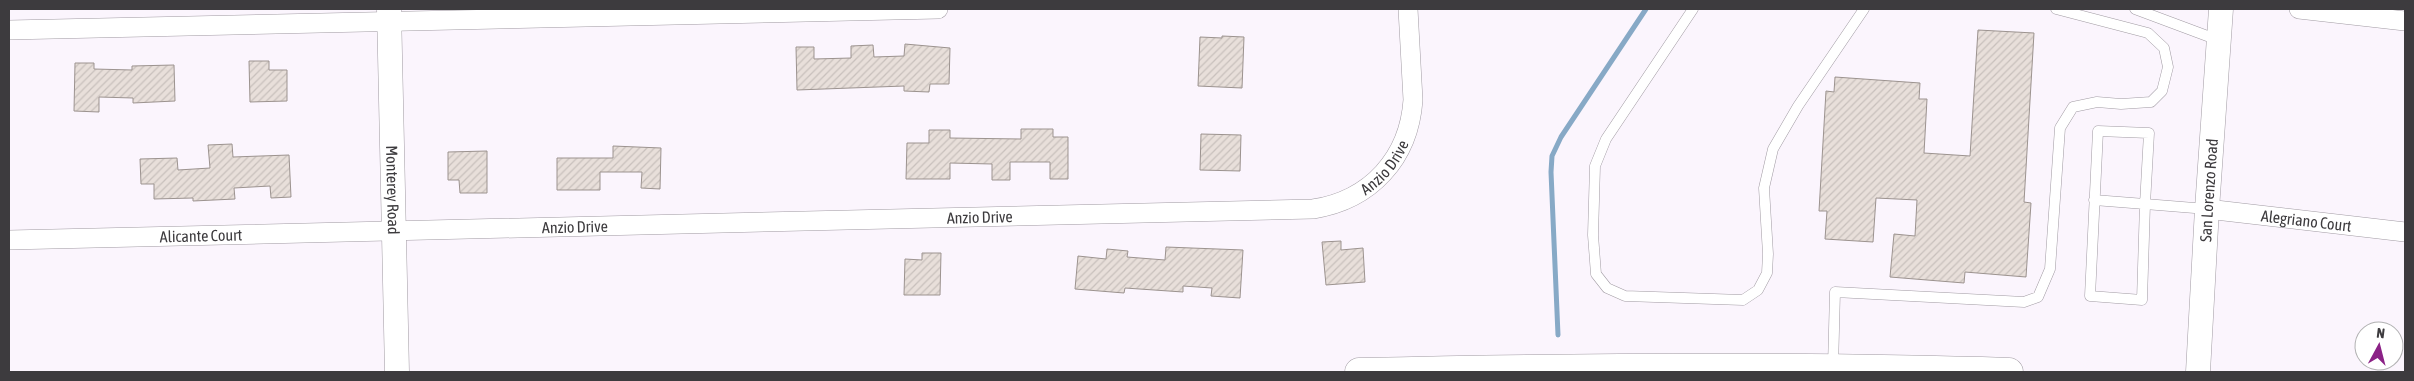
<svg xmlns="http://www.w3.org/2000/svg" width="2414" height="381" font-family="'Asap Condensed',sans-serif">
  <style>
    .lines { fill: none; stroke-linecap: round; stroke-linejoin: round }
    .stream { stroke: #87a9c6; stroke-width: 5 }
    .building { fill: url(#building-hatch); stroke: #9c938f }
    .service-casing { stroke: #a19ba3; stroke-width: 11 }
    .minor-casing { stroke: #a19ba3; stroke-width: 20 }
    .tertiary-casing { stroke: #a19ba3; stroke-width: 25 }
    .secondary-casing { stroke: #a19ba3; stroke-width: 29 }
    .service { stroke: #fff; stroke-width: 10 }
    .minor { stroke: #fff; stroke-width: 19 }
    .tertiary { stroke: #fff; stroke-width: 24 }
    .secondary { stroke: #fff; stroke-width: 28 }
    .labels { text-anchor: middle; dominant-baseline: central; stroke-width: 4; stroke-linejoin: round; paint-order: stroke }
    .street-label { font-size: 16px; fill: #3d3b3e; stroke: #fff }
  </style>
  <defs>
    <pattern id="building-hatch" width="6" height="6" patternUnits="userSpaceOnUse" patternTransform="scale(1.25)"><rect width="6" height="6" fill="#e8dfda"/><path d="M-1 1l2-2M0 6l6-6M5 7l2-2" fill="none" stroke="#c8c0bc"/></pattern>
  </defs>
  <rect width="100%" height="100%" fill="#fbf5fd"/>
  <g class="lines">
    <!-- stream -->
    <path class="stream" d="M1558,335l-7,-163 1,-16 9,-19 85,-128"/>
  </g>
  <!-- building -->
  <path class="building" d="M1978,30l56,3 -10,169 7,1 -5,74 -61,-5 -1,11 -74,-6 4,-43 21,2 2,-36 -41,-2 -3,44 -48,-3 2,-28h-8l7,-120 8,1 1,-15 85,6 -1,16h8l-3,54 46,3z
    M1222,36l22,1 -2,51 -44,-2 2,-49 22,1z
    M905,44l45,4 -1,36h-19l-1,8 -25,-1v-5l-107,4 -1,-43h18v12l37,-1v-12l22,-1 1,12 30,-1z
    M249,61h20v9h18v31l-37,1z
    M75,63h19v6l38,1v-4l42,-1 1,36 -42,2v-5l-34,-1v15l-25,-1z
    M1021,129h32v8h15v42h-18v-17h-40v18h-18v-16l-42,-1v16h-44l1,-36h22v-13h21v8l71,1z
    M1201,134l40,1 -1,36 -40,-1z
    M232,144l1,13 56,-2 2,42 -20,1 -1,-12 -36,2 1,11 -42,2v-3l-39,1v-15h-13l-1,-25 37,-1 1,12 32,-2 -2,-23z
    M613,146l48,2 -1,41 -19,-1 1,-16h-42v18h-43v-32h56z
    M487,151v42h-27l-1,-13h-11v-28z
    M1341,241v9l22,-2 2,34 -39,3 -4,-43z
    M1166,247l77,3 -3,48 -29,-2 1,-8 -29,-2v6l-58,-4 -1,5 -49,-4 3,-33 28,3 1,-10 21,2 -1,6 38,3z
    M922,253h19l-1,42h-36l1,-36 17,1z"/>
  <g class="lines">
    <defs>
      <path id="service" d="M1693,9l-87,130 -11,27 -2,69 3,39 11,14 18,8 118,4 15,-10 9,-17 1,-19 -4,-66 9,-39 25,-43 66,-97
        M2135,9l83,31
        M2094,200l51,4 -3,96 -52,-4 8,-165 51,2 -4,71 62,5
        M1833,367l2,-75 189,10 14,-5 12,-28 10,-141 13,-21 24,-5 24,2 30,-2 11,-11 6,-24 -4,-19 -16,-15 -92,-24"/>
      <g id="minor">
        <path d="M2299,9l106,12"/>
        <path d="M9,30l929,-21"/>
        <path id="s1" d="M2207,209l198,23"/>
        <path id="s2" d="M9,240l1304,-31c58,-9 96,-51 100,-109l-5,-91"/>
      </g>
      <g id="tertiary">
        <path id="s3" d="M389,9l8,363"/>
        <path id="s4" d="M2198,372l9,-163 14,-200"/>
      </g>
      <path id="secondary" d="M1359,372c217,-5 433,-7 650,0"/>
    </defs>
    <!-- service casing -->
    <use href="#service" class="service-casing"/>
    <!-- minor casing -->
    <use href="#minor" class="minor-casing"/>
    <!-- tertiary casing -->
    <use href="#tertiary" class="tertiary-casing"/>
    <!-- secondary casing -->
    <use href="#secondary" class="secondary-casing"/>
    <!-- service -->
    <use href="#service" class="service"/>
    <!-- minor -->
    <use href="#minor" class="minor"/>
    <!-- tertiary -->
    <use href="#tertiary" class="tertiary"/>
    <!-- secondary -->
    <use href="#secondary" class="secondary"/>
  </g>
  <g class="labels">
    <!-- street labels -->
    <g class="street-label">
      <text stroke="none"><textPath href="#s2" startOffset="1390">Anzio Drive</textPath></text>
      <text stroke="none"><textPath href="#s3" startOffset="181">Monterey Road</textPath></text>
      <text stroke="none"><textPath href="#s4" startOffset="182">San Lorenzo Road</textPath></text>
      <text stroke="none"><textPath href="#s2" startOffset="971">Anzio Drive</textPath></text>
      <text stroke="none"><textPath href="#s1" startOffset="100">Alegriano Court</textPath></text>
      <text stroke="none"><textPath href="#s2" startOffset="566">Anzio Drive</textPath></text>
      <text stroke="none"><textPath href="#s2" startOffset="192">Alicante Court</textPath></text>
    </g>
  </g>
  <!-- border -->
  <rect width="2414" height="381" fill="none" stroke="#3d3b3e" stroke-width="20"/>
  <!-- north arrow -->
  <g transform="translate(2379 346) rotate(7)"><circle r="24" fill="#ffffff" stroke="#b1b1b2"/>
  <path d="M0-4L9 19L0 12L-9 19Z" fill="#8b2186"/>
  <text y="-8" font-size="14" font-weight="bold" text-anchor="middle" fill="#3d3b3e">N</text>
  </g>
</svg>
